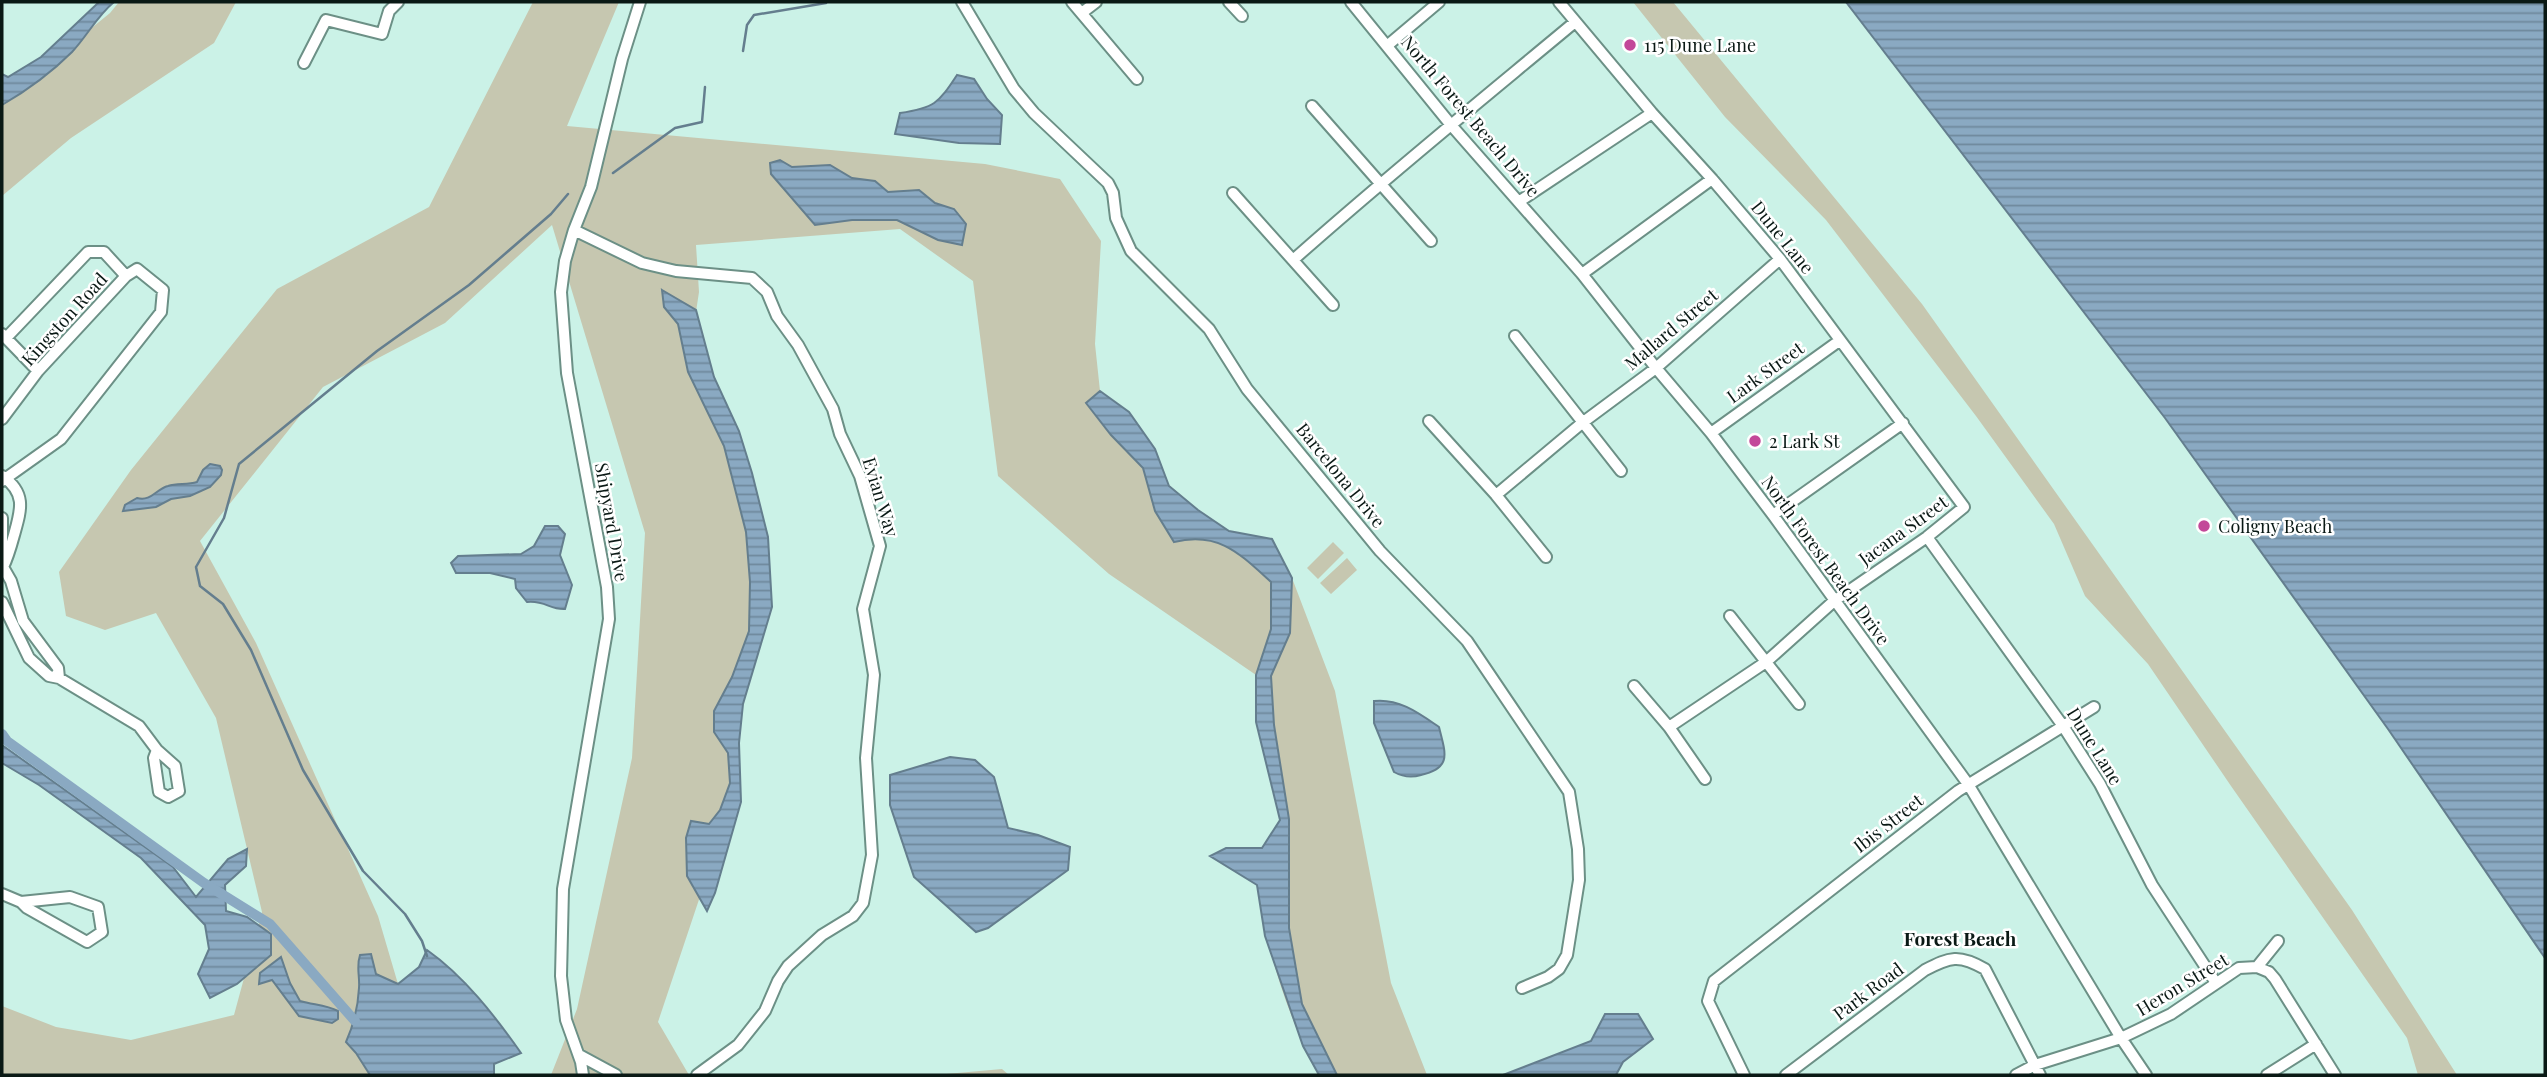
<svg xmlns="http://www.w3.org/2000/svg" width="2547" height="1077" font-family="'Playfair Display',serif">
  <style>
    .green { fill: #c6c7b0 }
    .water { fill: url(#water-rules); stroke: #647e8e; stroke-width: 2 }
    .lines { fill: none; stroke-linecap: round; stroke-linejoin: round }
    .stream { stroke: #647e8e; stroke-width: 2.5 }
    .canal { stroke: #8aa9c2; stroke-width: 10 }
    .minor-casing { stroke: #6c9086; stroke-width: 14 }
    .minor { stroke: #fff; stroke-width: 10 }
    .poi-dot { fill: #c34899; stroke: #fff; stroke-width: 2.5 }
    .labels { text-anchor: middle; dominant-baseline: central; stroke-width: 5; stroke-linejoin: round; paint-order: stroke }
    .poi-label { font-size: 18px; fill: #0a1915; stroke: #fff; text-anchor: start }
    .street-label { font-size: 18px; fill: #0a1915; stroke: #fff }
    .neighbourhood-label { font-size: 19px; font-weight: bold; fill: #0a1915; stroke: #fff }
  </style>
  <defs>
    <pattern id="water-rules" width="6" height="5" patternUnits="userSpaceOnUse" patternTransform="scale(1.75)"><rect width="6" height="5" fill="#8aa9c2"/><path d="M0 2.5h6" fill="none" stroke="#6f899c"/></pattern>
  </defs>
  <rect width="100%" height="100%" fill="#cbf2e7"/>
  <!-- green -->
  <path class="green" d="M119,2h117l-22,41 -143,95 -69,58v-95l108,-88z
    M533,2h86l-52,124 418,38 75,15 41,62 -6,103 5,47 29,21 26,37 14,36 29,25 31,21 43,8 20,39 43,113 56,292 36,92h-108c-32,-58 -52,-125 -62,-190l-47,-29 16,-8h36l18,-28 -24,-98v-47l-147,-101 -111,-98 -25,-195 -73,-52 -204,16 3,47 -7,46 67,173 4,106 -34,112 9,54 -80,239 31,53h-138l26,-66 55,-251 13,-225 -93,-308 -107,98 -122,64 -123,154 56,102 122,273 20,68 21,-17 8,-17c37,27 68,66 94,103l-27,11v11h-492v-69l54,21 75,13 103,-25 28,-103 -46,-194 -60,-105 -51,17 -39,-14 -7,-44 72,-102 146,-181 152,-82z
    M1633,2h40l249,302 430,606 105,165h-39l-11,-37 -176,-252 -83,-122 -63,-68 -31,-72 -78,-108 -150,-196 -101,-103z
    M1333,542l11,11 -26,26 -11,-11z
    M1347,558l10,12 -26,24 -11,-11z
    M1002,1069l7,6h-74z"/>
  <!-- water -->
  <path class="water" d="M99,2h15c-17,14 -27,34 -42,50 -20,20 -46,39 -70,53v-31l6,3 33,-20z
    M1846,2h699v956l-157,-229 -223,-311z
    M957,75l17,4 13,20 15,16 -2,29 -41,-1 -64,-9 5,-21c34,-5 38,-9 57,-38z
    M780,160l12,7 38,-2 22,13 23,3 13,11 31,-2 16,13 19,6 12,15 -4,21 -24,-5 -41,-20h-45l-37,5 -44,-51 -1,-11z
    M662,290l34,20 18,67 25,54 13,42 16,64 4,70 -29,97 -4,39 2,59 -26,91 -8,18 -20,-35 -1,-38 5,-17 18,3 11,-14 10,-27 -2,-30 -14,-21v-21l18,-34 17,-46 1,-49 -4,-50 -22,-86 -36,-74 -10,-48 -14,-17z
    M1100,391l29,21 26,37 14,37 29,24 31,21 43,8 20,39 -2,55 -19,43 3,49 15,94v109l13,76 35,71h-18l-16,-29 -38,-110 -8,-51 -47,-29 16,-8h36l18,-28 -24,-98v-47l15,-46v-47c-31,-28 -52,-51 -97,-40l-19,-31 -12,-43 -32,-33 -25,-32z
    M210,464l10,2 2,4 -1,5 -11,12 -20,9 -19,3 -15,8 -33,4 2,-6 12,-7c14,4 19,-9 31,-12 9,-3 19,-1 29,-4l6,-12z
    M545,526h13l7,8 -5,21 12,30 -7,24c-15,1 -20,-9 -38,-7l-11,-14 -1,-9 -25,-6h-34l-5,-10 7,-7 63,-2 13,-8z
    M1374,701c25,-3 46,13 65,26 6,25 14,41 -18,48 -10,3 -18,2 -27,-3l-20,-49z
    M2,745l171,122 23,30 32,-38 19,-10 -1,17 -21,19 1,26 21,6 24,17v21l-34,29 -27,14 -12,-24 11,-25 -4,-24 -64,-67 -102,-73 -37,-22z
    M950,757l25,3 19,17 14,51 30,7 32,12 -2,23 -80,58 -12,4 -62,-55 -24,-72v-30z
    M427,950c37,26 68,66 94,103l-27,11v11h-124l-14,-22 -10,-11c8,-18 12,-34 13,-54 1,-12 -3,-21 1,-33l11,-1 5,20 22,10 21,-17z
    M281,957l9,26 10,18c14,4 26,4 38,10v8l-6,4 -33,-7 -27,-36 -13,4 1,-11z
    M1605,1014h33l15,25 -30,23 -7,13h-113l88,-34z"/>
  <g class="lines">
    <!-- stream -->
    <path class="stream" d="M743,51l4,-26 7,-10 72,-12
      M613,173l62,-45 27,-6 3,-35
      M427,956l-5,-15 -17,-27 -42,-43 -60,-101 -52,-120 -28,-46 -23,-18 -4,-19 28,-49 15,-54 138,-113 92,-66 82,-71 17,-20"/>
    <!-- canal -->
    <path class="canal" d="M2,734l5,7 197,142 66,41 85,97"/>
    <defs>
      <path id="minor" d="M962,2l52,87 20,24 74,70 5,10 3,25 15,33 78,78 38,60 133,162 87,90 102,151 9,57 1,31 -12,75 -8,14 -11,8 -26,11
        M1072,2l65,77
        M1229,2l13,14
        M1351,2l100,123 131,149 74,94 55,65 62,82 195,269 153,254 25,37
        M1559,2l93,111 60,66 68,80 184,248 -37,30 -93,64 -68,61 -97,65
        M1083,12l13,-10
        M1388,45l51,-43
        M304,63l22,-43 56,14 7,-23 9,-9
        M1312,106l119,135
        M1233,193l100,112
        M1520,201l132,-88
        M574,230l68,33 34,8 76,7 15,14 10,24 21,29 35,64 7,25 20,42 20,70 -17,63 11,66 -8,83 6,97 -9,48 -10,13 -31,19 -34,31 -10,15 -13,30 -27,34 -41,30
        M1293,260c92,-82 187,-159 282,-238
        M1582,274l130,-95
        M2,334l36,37
        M1515,336l106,135
        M2,419l36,-48 88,-95
        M1429,421l67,74 50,62
        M1711,433l128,-92
        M2,476c25,17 19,34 12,59 -3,11 -6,22 -11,32
        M2,481l59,-42 100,-127 2,-22 -26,-21 -11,7 -22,-24h-16l-82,86
        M1496,495l86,-72 74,-55 124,-109
        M1773,515l130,-92
        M2,518v43
        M1927,537l136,189 37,58 52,101 64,98
        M3,567l8,14 12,40 35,47 1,10
        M2,602l27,56 20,18 10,2 80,48 18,24 18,16 4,25 -11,6 -9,-5 -5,-34 3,-8
        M1730,616l69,88
        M1634,686l35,41 36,52
        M2,894l19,8 49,-5 28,10 4,25 -15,10 -60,-34 -6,-6
        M2257,967l21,-26
        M579,1055l37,20
        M583,1075l-2,-13 -15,-42 -5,-44 2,-87 46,-270 -2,-32 -40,-214 -6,-81 4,-31 9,-31 17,-43 31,-128 18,-57
        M1744,1075l-36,-74 6,-20 244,-190 136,-84
        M1786,1075l139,-105c25,-13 34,-16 60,-1l55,106
        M2016,1075l19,-10 86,-27 50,-24 68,-46 18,-1 12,5 6,7 60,96
        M2267,1075l49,-31"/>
    </defs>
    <!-- minor casing -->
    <use href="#minor" class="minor-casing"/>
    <!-- minor -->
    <use href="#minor" class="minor"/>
  </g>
  <!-- markers -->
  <g class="poi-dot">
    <circle cx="1630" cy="45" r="7"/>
    <circle cx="1755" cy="441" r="7"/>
    <circle cx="2204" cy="526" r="7"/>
  </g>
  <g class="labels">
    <!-- poi labels -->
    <g class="poi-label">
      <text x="1644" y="45">115 Dune Lane</text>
      <text x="1769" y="441">2 Lark St</text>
      <text x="2218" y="526">Coligny Beach</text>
    </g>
    <!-- street labels -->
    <g class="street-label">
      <text transform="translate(1471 116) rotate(50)">North Forest Beach Drive</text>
      <text transform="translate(1783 237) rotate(51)">Dune Lane</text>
      <text transform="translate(64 319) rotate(-48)">Kingston Road</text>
      <text transform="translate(1671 329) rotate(-40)">Mallard Street</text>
      <text transform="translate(1765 372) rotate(-36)">Lark Street</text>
      <text transform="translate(1341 475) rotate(51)">Barcelona Drive</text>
      <text transform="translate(881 497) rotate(73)">Evian Way</text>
      <text transform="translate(612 522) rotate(80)">Shipyard Drive</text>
      <text transform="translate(1903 530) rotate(-36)">Jacana Street</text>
      <text transform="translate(1826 560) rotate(54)">North Forest Beach Drive</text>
      <text transform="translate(2095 746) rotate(58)">Dune Lane</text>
      <text transform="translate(1888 823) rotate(-38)">Ibis Street</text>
      <text transform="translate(2182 984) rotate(-31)">Heron Street</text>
      <text transform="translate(1868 991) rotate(-37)">Park Road</text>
    </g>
    <!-- neighbourhood labels -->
    <g class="neighbourhood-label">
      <text x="1960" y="938">Forest Beach</text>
    </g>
  </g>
  <!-- border -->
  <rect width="2547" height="1077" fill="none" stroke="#0a1915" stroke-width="7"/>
</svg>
